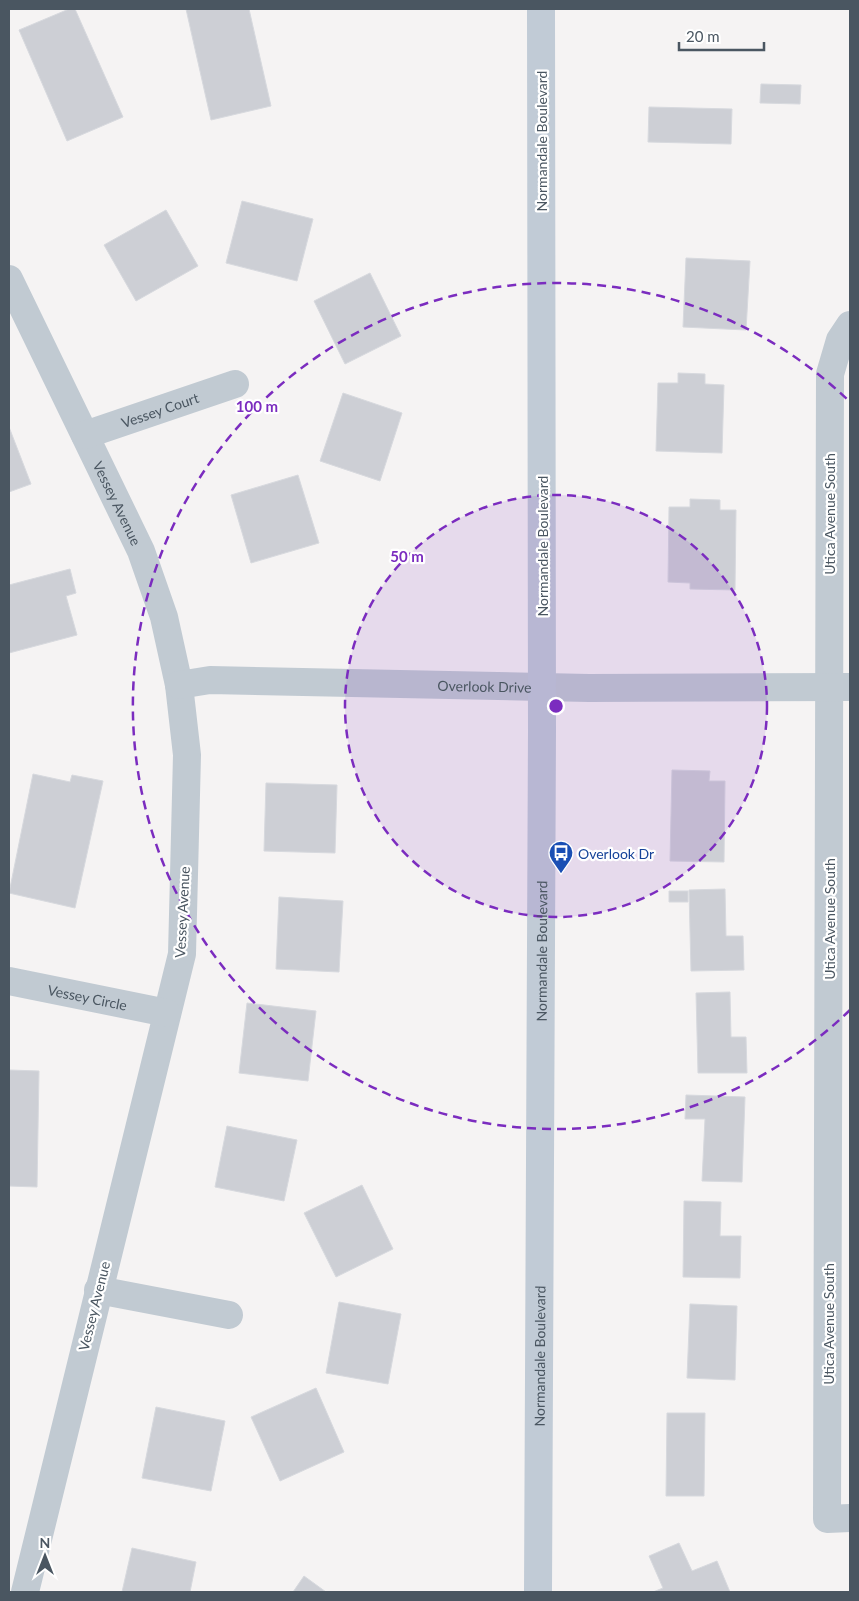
<svg xmlns="http://www.w3.org/2000/svg" width="859" height="1601" font-family="Lato,sans-serif">
  <style>
    .building { fill: #cdcfd5; stroke: #d7d9de }
    .lines { fill: none; stroke-linecap: round; stroke-linejoin: round }
    .street { stroke: #c1cad2; stroke-width: 28 }
    .secondary { stroke: #c1cbd6; stroke-width: 28 }
    .ring { fill: none; stroke: #7b2cbf; stroke-width: 2.5; stroke-dasharray: 9 6 }
    .labels { text-anchor: middle; dominant-baseline: central; stroke-width: 4.5; stroke-linejoin: round; paint-order: stroke }
    .street-label { font-size: 14px; fill: #4a5661; stroke: #fff }
    .transit-label { font-size: 14px; fill: #164399; stroke: #fff; text-anchor: start }
    .centre { fill: #7b2cbf; stroke: #fff; stroke-width: 2.5 }
    .ring-label { font-size: 15px; text-anchor: middle; font-weight: bold; fill: #7b2cbf; stroke: #fff; stroke-width: 4.5; stroke-linejoin: round; paint-order: stroke }
  </style>
  <rect width="100%" height="100%" fill="#f5f3f3"/>
  <!-- building -->
  <path class="building" d="M69,9h6l48,108 -56,24 -48,-111z
    M186,9h63l22,97 -60,14z
    M761,84l40,1 -1,19 -40,-1z
    M649,107l83,2 -1,35 -83,-2z
    M242,201l71,18 -16,62 -71,-18z
    M166,210l32,56 -62,35 -32,-56z
    M686,258l64,3 -4,69 -63,-3z
    M370,273l31,63 -56,28 -31,-63z
    M678,373l27,1v10l19,1 -2,68 -66,-2 2,-68h20z
    M343,393l59,20 -22,68 -60,-20z
    M9,427l22,57 -22,8z
    M298,475l21,68 -68,20 -20,-68z
    M690,499l30,1v10h16l-1,80 -45,-1v-6l-22,-1 1,-75h21z
    M70,569l6,24 -10,3 11,39 -68,18v-68z
    M672,770l38,1 -1,10h16l-1,81 -54,-1z
    M33,774l37,8 2,-7 31,6 -28,127 -66,-15z
    M266,783l71,2 -2,68 -71,-2z
    M725,889l1,47h17l1,34 -53,1 -2,-81z
    M669,891h19v11h-19z
    M279,897l64,4 -4,71 -63,-3z
    M730,992l1,45h15l1,36h-49l-2,-80z
    M247,1003l69,8 -8,70 -69,-8z
    M9,1070l30,1 -2,116 -28,-1z
    M686,1095l59,2 -3,85 -40,-1 3,-62h-20z
    M227,1126l70,14 -13,61 -69,-14z
    M362,1185l31,64 -57,28 -32,-64z
    M684,1201l37,1 -1,34h21l-1,42 -57,-1z
    M339,1302l62,12 -13,70 -62,-11z
    M690,1304l47,2 -2,74 -48,-2z
    M316,1388l28,64 -64,29 -29,-64z
    M156,1407l69,14 -14,70 -69,-13z
    M667,1413h38l-1,83h-38z
    M679,1543l13,28 25,-10 13,31h-77l10,-4 -14,-32z
    M132,1548l64,14 -6,30h-68z
    M304,1576l22,16h-33z"/>
  <g class="lines">
    <!-- street -->
    <g class="street">
      <path id="s1" d="M9,279l132,272 23,66 15,68 8,70 -5,199 -157,638"/>
      <path d="M850,325l-10,15 -10,34 -3,1145 23,-1"/>
      <path id="s2" d="M85,435l150,-51"/>
      <path id="s3" d="M179,685l31,-5 379,8 261,-1"/>
      <path id="s4" d="M9,981l158,32"/>
      <path d="M98,1290l131,25"/>
    </g>
    <!-- secondary -->
    <path class="secondary" id="s5" d="M538,1592l4,-862 -1,-721"/>
  </g>
  <!-- distance rings -->
  <circle cx="556" cy="706" r="211" fill="#7b2cbf" fill-opacity=".12"/>
  <g class="ring">
    <circle cx="556" cy="706" r="211"/>
    <path d="M850 1010A423 423 0 1 1 850 402"/>
  </g>
  <!-- icons -->
  <defs>
    <symbol id="bus-pin" viewBox="-11 -11 22 30"><path d="M0 17L-7.5 6A9.5 9.5 0 1 1 7.5 6Z" fill="#1a4fb4" stroke="#fff"/><path d="M-5-6H5V4H4V6H2V4H-2V6H-4V4H-5ZM-3.5-4V0h7V-4ZM-3.5 1.2v1.5H-2V1.2ZM2 1.2v1.5H3.5V1.2Z" fill="#fff"/></symbol>
  </defs>
  <g fill-rule="evenodd">
    <use href="#bus-pin" x="547" y="839" width="28" height="38"/>
  </g>
  <g class="labels">
    <!-- street labels -->
    <g class="street-label">
      <text transform="translate(541 141) rotate(-90)">Normandale Boulevard</text>
      <text stroke="none"><textPath href="#s2" startOffset="79">Vessey Court</textPath></text>
      <text stroke="none"><textPath href="#s1" startOffset="249">Vessey Avenue</textPath></text>
      <text transform="translate(829 514) rotate(-90)">Utica Avenue South</text>
      <text transform="translate(542 546) rotate(-90)">Normandale Boulevard</text>
      <text stroke="none"><textPath href="#s3" startOffset="306">Overlook Drive</textPath></text>
      <text transform="translate(182 912) rotate(-87)">Vessey Avenue</text>
      <text transform="translate(829 919) rotate(-90)">Utica Avenue South</text>
      <text stroke="none"><textPath href="#s5" startOffset="641">Normandale Boulevard</textPath></text>
      <text stroke="none"><textPath href="#s4" startOffset="80">Vessey Circle</textPath></text>
      <text transform="translate(94 1306) rotate(-76)">Vessey Avenue</text>
      <text transform="translate(828 1324) rotate(-90)">Utica Avenue South</text>
      <text stroke="none"><textPath href="#s5" startOffset="236">Normandale Boulevard</textPath></text>
    </g>
    <!-- transit labels -->
    <g class="transit-label">
      <text x="578" y="853">Overlook Dr</text>
    </g>
  </g>
  <circle cx="556" cy="706" r="8" class="centre"/>
  <g class="ring-label">
    <text x="257" y="412">100 m</text>
    <text x="407" y="562">50 m</text>
  </g>
  <!-- border -->
  <rect width="859" height="1601" fill="none" stroke="#4a5661" stroke-width="20"/>
  <!-- north arrow -->
  <g transform="translate(45 1556)" stroke="#ffffff" stroke-width="4" paint-order="stroke">
  <path d="M0-4L9 19L0 12L-9 19Z" fill="#4a5661"/>
  <text y="-8" font-size="14" font-weight="bold" text-anchor="middle" fill="#4a5661">N</text>
  </g>
  <!-- scale -->
  <path d="M679 42v8h85v-8" fill="none" stroke="#4a5661" stroke-width="2.5"/>
  <text x="686" y="42" font-size="15" fill="#4a5661" stroke="#ffffff" stroke-width="4" paint-order="stroke">20 m</text>
</svg>
